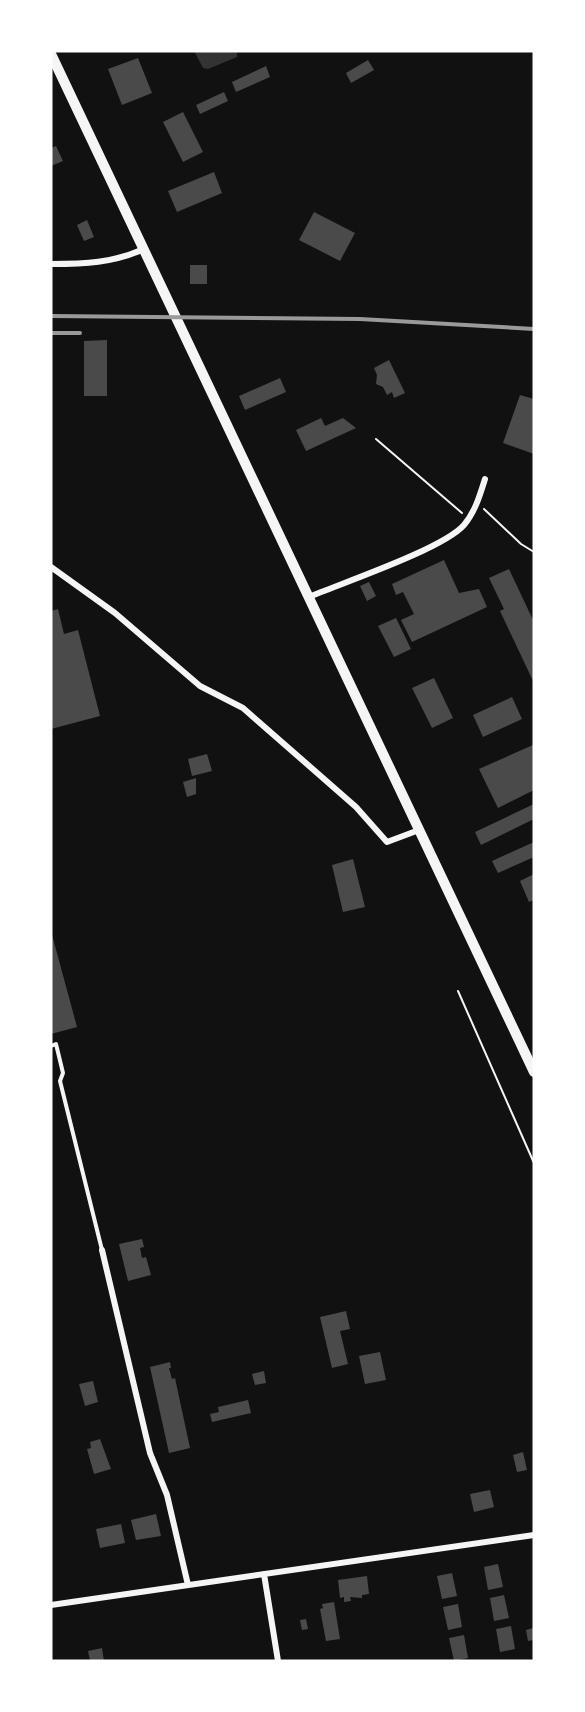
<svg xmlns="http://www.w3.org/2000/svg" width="585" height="1712" font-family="'Crimson Pro',serif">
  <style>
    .water { fill: #333 }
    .building { fill: #4a4a4a }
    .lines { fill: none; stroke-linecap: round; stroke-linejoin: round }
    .path { stroke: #f5f5f5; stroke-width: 2 }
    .service { stroke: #f5f5f5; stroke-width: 4 }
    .minor { stroke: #f5f5f5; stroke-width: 6 }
    .primary { stroke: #f5f5f5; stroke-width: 10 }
    .rail { stroke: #9a9a9a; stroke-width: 4 }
  </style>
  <rect width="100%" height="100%" fill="#111"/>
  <!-- water -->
  <path class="water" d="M194,51h43v6l-29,12 -5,-1z"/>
  <!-- building -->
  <path class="building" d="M138,58l14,35 -30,12 -14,-36z
    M368,60l6,10 -23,13 -5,-10z
    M266,66l4,11 -34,15 -4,-10z
    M224,92l4,9 -28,13 -4,-9z
    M183,112l20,40 -20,10 -20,-40z
    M56,146l7,15 -12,5v-18z
    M214,172l8,21 -45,19 -9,-21z
    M314,212l41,21 -15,28 -41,-21z
    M87,220l7,17 -10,4 -7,-16z
    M190,265h17v19h-17z
    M107,340v56h-23v-55z
    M389,360l16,33 -11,5 -2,-6 -5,3 -4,-8 -7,-3 1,-9 -3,-7z
    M280,378l6,14 -41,18 -6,-14z
    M520,395l14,4v55l-31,-11z
    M321,418l4,8 18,-8 13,10 -50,23 -10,-21z
    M444,560l15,33 20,-4 8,18 -75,35 -11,-22 13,-6 -11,-22 -7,3 -4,-11z
    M509,569l25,53v61l-34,-72 4,-2 -15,-31z
    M369,582l7,14 -9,5 -7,-15z
    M58,609l6,25 14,-4 22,86 -49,13v-118z
    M396,618l15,31 -17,8 -16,-31z
    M434,678l19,40 -21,10 -20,-40z
    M512,697l10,22 -39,18 -10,-22z
    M533,745l1,45 -36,18 -19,-39z
    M207,754l5,17 -20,5 -4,-17z
    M196,778v16l-9,3 -4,-15z
    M534,804v15l-53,26 -6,-13z
    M534,842v15l-36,16 -6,-12z
    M353,859l12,48 -22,5 -11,-47z
    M534,874v26l-5,2 -9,-21z
    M51,931l26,96 -26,7z
    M142,1239l2,8 -4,1 2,10 4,-1 5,18 -23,6 -9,-37z
    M346,1311l4,18 -10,2 8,33 -16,4 -12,-51z
    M380,1352l6,28 -21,4 -6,-28z
    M170,1362l1,6h-2l3,11 3,-1 15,70 -21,5 -19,-86z
    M264,1371l2,12 -11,2 -3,-11z
    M93,1381l5,21 -13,4 -6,-22z
    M248,1400l3,13 -39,9 -2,-8 9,-2 -1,-5z
    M100,1439l11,30 -17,5 -7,-25 4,-1 -1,-6z
    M523,1452l4,18 -10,2 -4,-17z
    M490,1490l4,17 -20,5 -4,-18z
    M156,1514l5,22 -25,4 -5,-20z
    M121,1524l4,19 -25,5 -4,-19z
    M498,1564l5,23 -15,3 -4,-23z
    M452,1573l5,23 -15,3 -5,-23z
    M367,1576l2,18 -7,1v3l-12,-1 1,4 -7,1v-5l-4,1 -2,-18z
    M504,1595l5,23 -15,3 -4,-23z
    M334,1602l6,37 -14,2 -6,-32 3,-1 -1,-4z
    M458,1604l4,23 -14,3 -5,-23z
    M306,1619l2,10 -6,1 -2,-10z
    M511,1626l4,23 -15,3 -4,-23z
    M533,1628l1,12 -6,1 -2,-11z
    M464,1635l4,23 -14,3 -5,-23z
    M102,1648l2,13h-14l-2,-10z"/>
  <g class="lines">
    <!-- path -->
    <path class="path" d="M376,439l86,74
      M484,509l37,35 13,8
      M458,991l76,172"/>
    <!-- service -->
    <path class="service" d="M51,1046l5,-2 7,29 -3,8 42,169"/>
    <!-- minor -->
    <path class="minor" d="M51,264c33,0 62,-1 93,-15
      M51,567l64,46 85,73 43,22 113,99 31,35 32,-12
      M309,597c33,-14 134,-48 155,-72 11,-13 16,-30 21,-46
      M102,1250l48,203 17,42 21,90
      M264,1574l14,87
      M51,1605l483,-70"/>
    <!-- primary -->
    <path class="primary" d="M51,54l483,1018"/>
    <!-- rail -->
    <path class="rail" d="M51,316l309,3 174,10
      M51,333h29"/>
  </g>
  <!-- border -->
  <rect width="585" height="1712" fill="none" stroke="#ffffff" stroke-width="105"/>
</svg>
